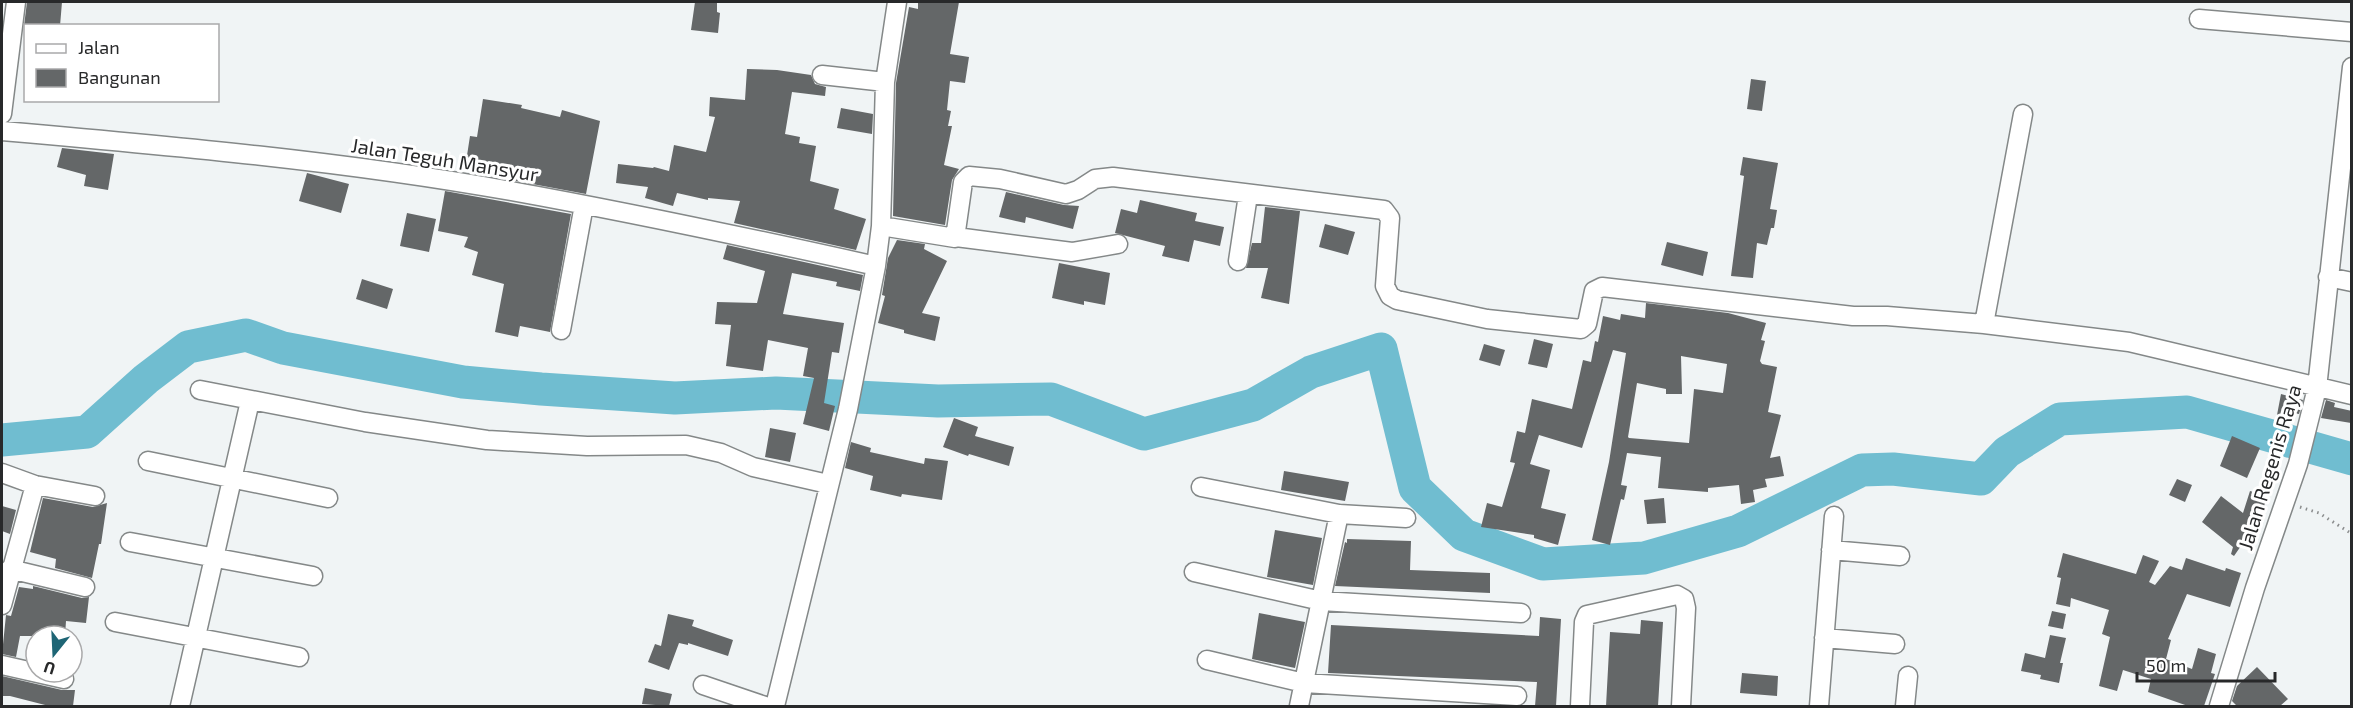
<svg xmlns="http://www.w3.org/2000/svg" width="2353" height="708" font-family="'Exo 2',sans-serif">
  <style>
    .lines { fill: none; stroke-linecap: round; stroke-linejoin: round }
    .river { stroke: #70bdd0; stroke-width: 33 }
    .building { fill: #646768; fill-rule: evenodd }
    .street-casing { stroke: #848888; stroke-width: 21 }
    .path { stroke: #8b8d8e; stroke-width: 3; stroke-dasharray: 1.5 4.5; stroke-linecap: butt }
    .street { stroke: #fff; stroke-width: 18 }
    .labels { text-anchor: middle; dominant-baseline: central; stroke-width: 6; stroke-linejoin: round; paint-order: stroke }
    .street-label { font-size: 20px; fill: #28292a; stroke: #fff }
  </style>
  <rect width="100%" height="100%" fill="#f0f4f5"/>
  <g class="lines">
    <!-- river -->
    <path class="river" d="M2,440l85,-8 59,-53 42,-32 58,-12 37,13 180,34 78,7 134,9 101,-5 162,8 113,-2 93,35 109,-29 58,-33 70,-23 34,139 49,47 79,29 101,-6 94,-27 124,-61 31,-1 88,10 26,-27 53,-33 127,-7 165,47"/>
  </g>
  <!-- building -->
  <path class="building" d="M27,2h35l-2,24h-36z
    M695,2h22v10l3,1 -2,20 -27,-3z
    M918,2h41l-9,52 19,3 -4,26 -15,-2 -3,29 4,1 -3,15h4l-8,39 15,4 -7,11 -7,45 -52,-9 3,-133 13,-76 9,2z
    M747,69l30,1 34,5 4,9 11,3 -1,9 -33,-4 -7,42 15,3 -1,6 17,3 -6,35 29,8 -5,20 32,10 -10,31 -122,-27 6,-22 -32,-3v2l-31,-7 -4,13 -28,-8 3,-11 -32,-4 2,-19 35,4 1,-1 15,4 5,-26 32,7 9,-35 -6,-1 1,-19 35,3z
    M1751,79l15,2 -4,30 -15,-2z
    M483,99l39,6 -1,3 39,9 2,-7 38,11 -14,73 -102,-19 2,-10 -20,-3 4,-26 7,1z
    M841,108l32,6 -1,20 -35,-6z
    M62,148l52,6 -6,36 -24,-4 2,-11 -29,-8z
    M1743,157l35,6 -8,46 7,1 -3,18h-3l-4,17 -10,-2 -4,35 -22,-2 13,-100 -4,-1z
    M307,173l42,11 -8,29 -42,-12z
    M445,191l126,23 -21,118 -30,-6 -2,11 -23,-5 9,-48 -32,-9 6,-23 -14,-5 4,-10 -30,-6z
    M1006,192l58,13 15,1 -6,23 -47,-12 -1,6 -26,-6z
    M1140,200l57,13 -2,8 29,6 -4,19 -26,-6 -5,22 -27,-6 3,-10 -50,-13 6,-24 16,4z
    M1265,207l35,4 -11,93 -28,-6 7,-30h-22l6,-25h9z
    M407,213l29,6 -7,33 -29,-6z
    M1325,224l30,8 -7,23 -29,-8z
    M897,240l28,4 -1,5 23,12 -25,52 18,4 -5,24 -31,-8v-3l-26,-7 7,-27 -3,-1 6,-37z
    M1667,242l41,10 -5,24 -42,-11z
    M727,245l136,30 -3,16 -24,-5 1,-4 -45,-9 -9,41 61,9 -5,30 -7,-1 -8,51 11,3 -6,25 -26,-7 11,-46 -11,-2 5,-28 -40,-8 -5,31 -37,-5 5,-41 -16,-1 2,-22 40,1 8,-32 -42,-12z
    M1059,263l51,10 -5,32 -21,-4v4l-32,-7z
    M362,279l31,10 -6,20 -31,-10z
    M1646,303l82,10 38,10 -5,17 4,1 -5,20 2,3 15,3 -9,45 13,3 -11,43 10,-2 4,20 -19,3 2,8 -14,3 2,12 -14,2 -2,-19 -31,3v4l-50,-4 3,-31 -34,-4 -6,32 6,1 -3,14 -3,-1 -11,46 -18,-5 17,-78 17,-109 -13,-3 -31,98 -43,-13 -9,29 20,6 -9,38 25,6 -8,31 -24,-7v-3l-53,-8 6,-24 15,4 13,-44 -5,-1 7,-31 8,2 7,-34 40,10 11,-49 8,2 4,-21 3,1 5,-26 17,4 1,-6 24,4zM1681,356l46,8 -4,29 -29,-4 -5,54 -60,-5 -1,-1 9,-54 29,6v5h16z
    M1534,339l19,5 -6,24 -19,-4z
    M1484,344l21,6 -5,16 -21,-6z
    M2281,394l22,6 -4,14 -6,-1 -2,6 -14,-4z
    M2326,400l9,3 -1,4 18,4 -1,12 -30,-5z
    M954,418l24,9 -3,9 39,11 -5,19 -40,-12 -1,2 -25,-9z
    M770,428l26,5 -6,29 -25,-5z
    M2232,436l28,12 -13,30 -27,-12z
    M851,442l20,6 -1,4 54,12 1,-6 23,3 -6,39 -40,-6 -1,3 -31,-7 3,-14 -28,-8z
    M1284,471l65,11 -4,19 -64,-11z
    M2177,479l15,6 -7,17 -16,-7z
    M2250,491l17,5 -6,21 -27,39 -3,-2 2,-7 -31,-25 19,-26 22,17z
    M43,498l50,9 14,-4 -6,41h-2l-7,34 -37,-10 1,-9 -26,-7z
    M1664,498l2,25 -19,1 -3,-24z
    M2,506l14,4 -6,24 -8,-3z
    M1275,530l47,8 -9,47 -46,-8z
    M1347,539l64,2 -1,29 80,3v20l-155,-7 10,-44 2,1z
    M2063,553l73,21 7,-19 16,6 -10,21 6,3 15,-19 12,4 4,-12 39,13 1,-3 15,5 -11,34 -43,-13 -19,45 3,1 -5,19 26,10 6,-21 18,6 -5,19 4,1 -11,32h-16l-40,-14 3,-13 -28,-9 -6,21 -18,-5 11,-49 -8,-3 7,-24 -38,-12 -1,9 -14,-3 5,-26 -4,-1z
    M33,586l49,12 7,-1 -3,26 -20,-2 -1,15h-45l-4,21 -14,-3 4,-39 5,1 8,-29 14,2z
    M2052,611l14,3 -3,15 -15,-3z
    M1259,613l46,9 -10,46 -43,-9z
    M668,614l26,6 -2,6 41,14 -5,16 -40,-13v2l-9,-2 -10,27 -21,-8 7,-18 6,2z
    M1540,617l21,2 -5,87h-21l2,-24 -209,-9 3,-48 208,11z
    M1641,620l22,2 -5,84h-52l4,-74 30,2z
    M2050,635l16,3 -6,25h3l-4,20 -19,-4 1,-4 -20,-4 4,-18 20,5z
    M2257,667l31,32 -8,7h-43l-5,-5 5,-15z
    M1742,673l36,3 -1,20 -37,-3z
    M2,676l60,14h13l-2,16h-24l-39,-10h-8z
    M645,688l27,6 -3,12 -27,-2z"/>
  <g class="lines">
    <defs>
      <path id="street" d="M2199,19l153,13
        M822,75l63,7
        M2,114l14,-112
        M2,131c170,15 341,30 509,60 122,22 244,48 365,75
        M881,226l74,12 8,-56 6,-6 31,3 66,15 12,-4 17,-11 18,-2 271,33 6,8 -5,68 5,10 7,4 90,19 94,10 6,-5 7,-33 8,-4 251,29h34l97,8 145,18 223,53
        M956,237l116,15 46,-8
        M1238,261l10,-66
        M2328,277l24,5
        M1984,324l39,-210
        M561,330l23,-125
        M200,390l165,32 122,18 100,6 99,-1 35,8 32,14 75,17
        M148,461l180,37
        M2,473l33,12 60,11
        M1201,487l138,27 67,4
        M130,542l183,34
        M1831,550l69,6
        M10,569l75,18
        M1194,572l127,29 200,12
        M2,605l33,-120
        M115,622l184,35
        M1824,638l71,6
        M1207,660l97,23 213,13
        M2,665l62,14
        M703,685l62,21
        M180,706l70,-305
        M775,706l73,-297 28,-143 5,-40 4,-144 12,-80
        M1299,706l40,-192
        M1580,706l4,-84 3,-7 90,-20 7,4 2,9 -5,98
        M1819,706l15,-190
        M1905,706l3,-30
        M2219,706l36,-118 43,-124 19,-76 35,-321"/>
    </defs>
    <!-- street casing -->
    <use href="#street" class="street-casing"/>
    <!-- path -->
    <path class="path" d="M2300,507l19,6 33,21"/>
    <!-- street -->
    <use href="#street" class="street"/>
  </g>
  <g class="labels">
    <!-- street labels -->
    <g class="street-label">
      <text transform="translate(445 159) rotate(9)">Jalan Teguh Mansyur</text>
      <text transform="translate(2269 467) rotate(-73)">Jalan Regenis Raya</text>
    </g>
  </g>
  <!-- border -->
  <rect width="2353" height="708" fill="none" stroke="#28292a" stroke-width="6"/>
  <!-- legend -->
  <rect x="24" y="24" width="195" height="78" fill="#ffffff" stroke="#a9a9aa" stroke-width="1.5"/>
  <rect x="36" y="44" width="30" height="9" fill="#ffffff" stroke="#a9a9aa" stroke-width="1.5"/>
  <text x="78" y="54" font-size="18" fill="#28292a">Jalan</text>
  <rect x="36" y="69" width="30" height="18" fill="#646768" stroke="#a9a9aa" stroke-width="1.5"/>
  <text x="78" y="84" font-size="18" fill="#28292a">Bangunan</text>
  <!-- north arrow -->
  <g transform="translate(54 654) rotate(198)"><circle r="28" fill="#ffffff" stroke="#a9a9aa" stroke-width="1.5"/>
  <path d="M0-4.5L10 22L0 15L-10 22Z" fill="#1e6575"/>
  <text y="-9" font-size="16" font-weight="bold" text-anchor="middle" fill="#28292a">U</text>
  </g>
  <!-- scale -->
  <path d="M2137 672v9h138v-9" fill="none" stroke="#28292a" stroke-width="3"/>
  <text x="2146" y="672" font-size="18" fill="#28292a" stroke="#ffffff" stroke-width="4.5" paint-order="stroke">50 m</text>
</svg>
